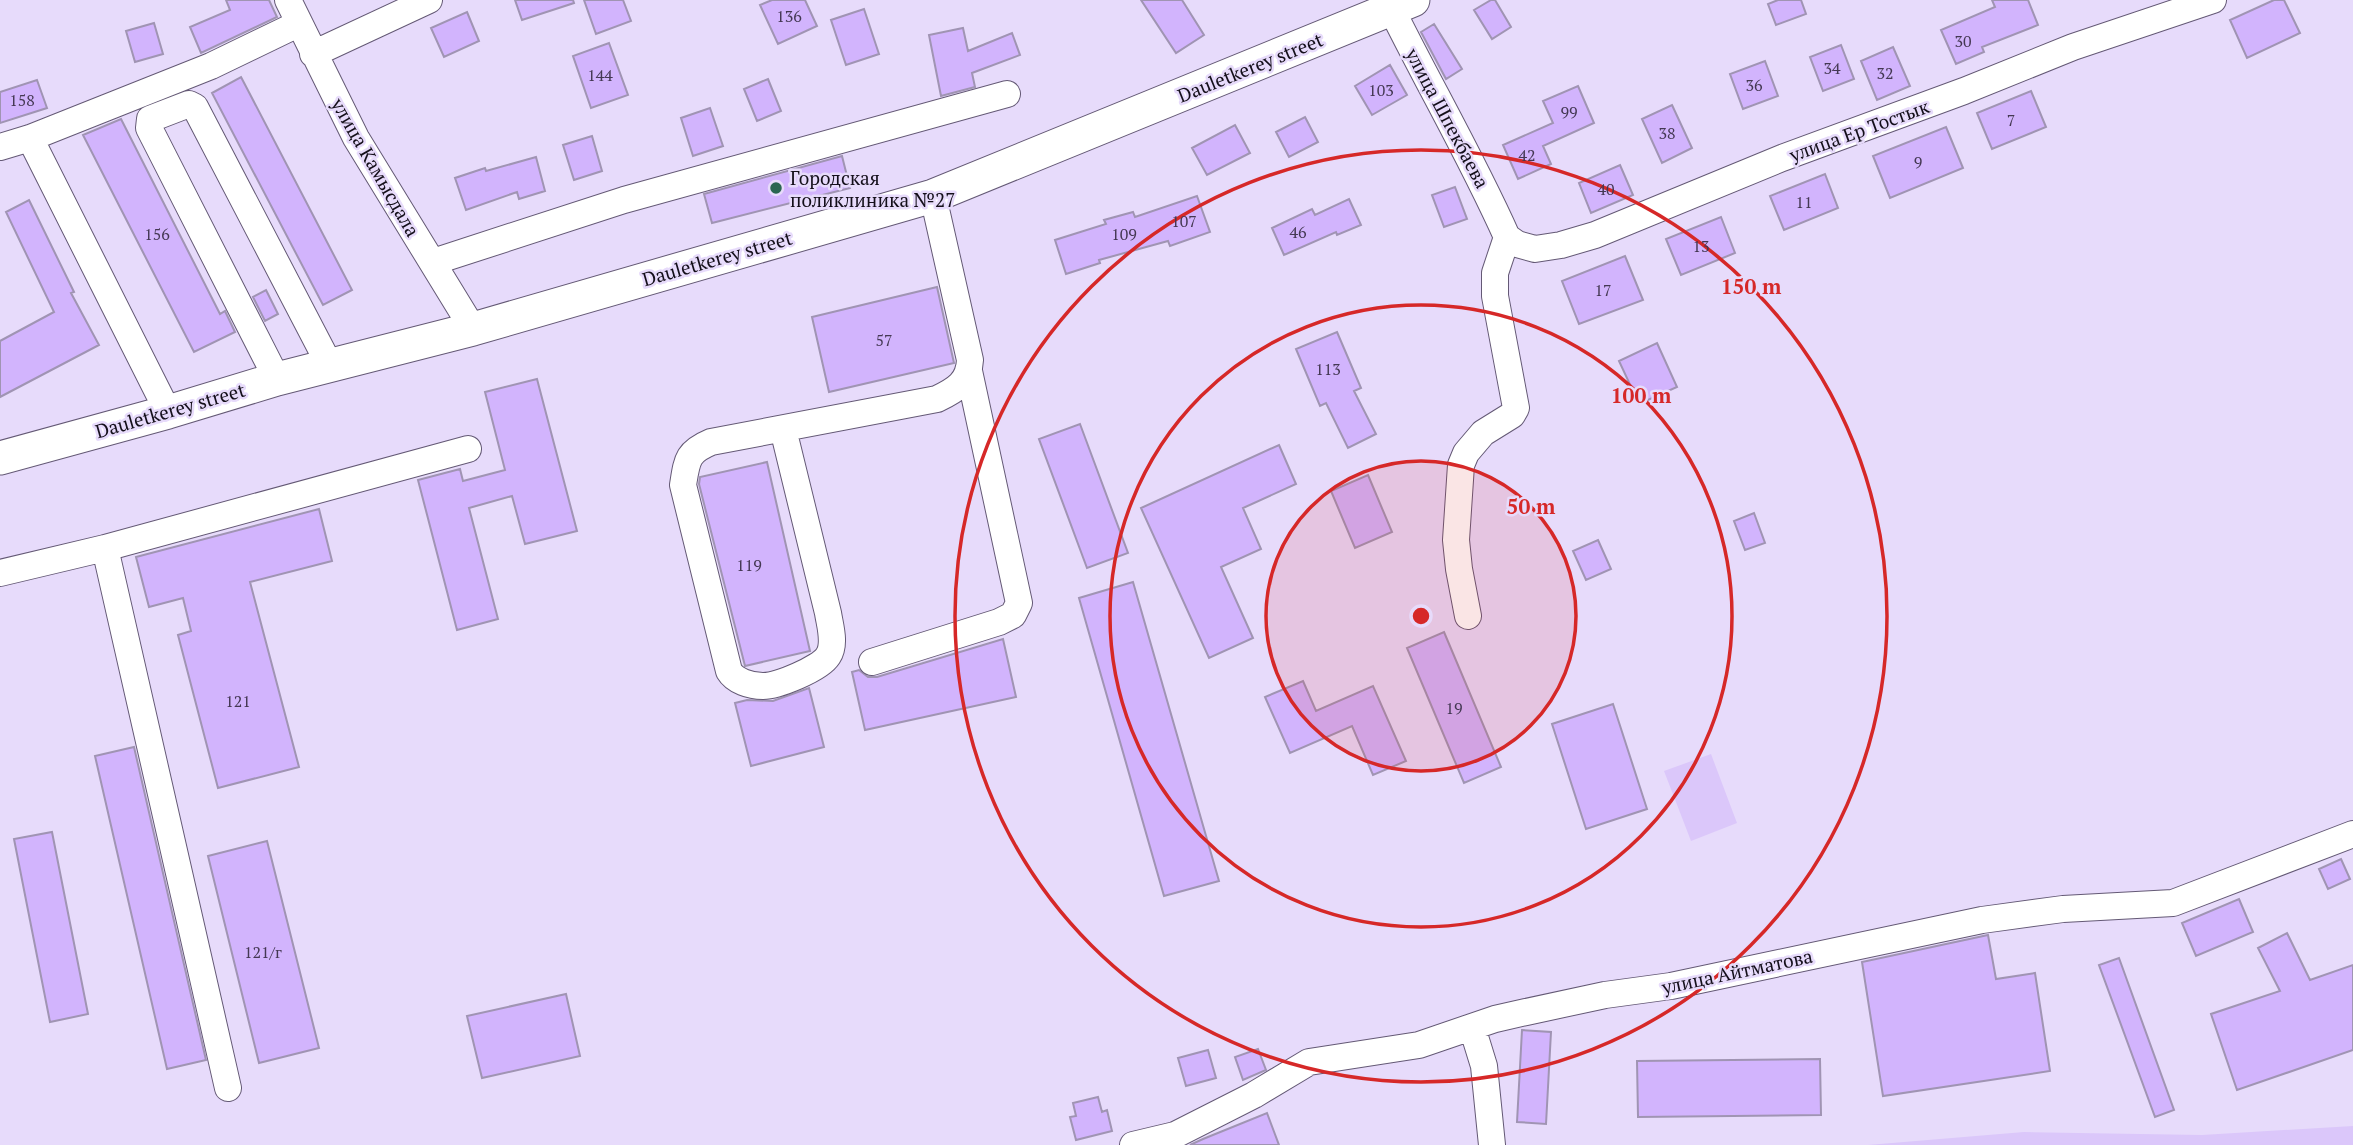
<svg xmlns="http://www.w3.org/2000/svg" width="2353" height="1145" font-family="'PT Serif',serif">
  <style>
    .green { fill: #dbc7fa }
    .building { fill: #d2b4fd; stroke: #a094b3; stroke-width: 2 }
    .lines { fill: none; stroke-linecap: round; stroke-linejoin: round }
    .minor-casing { stroke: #645975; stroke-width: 28 }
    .major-casing { stroke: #645975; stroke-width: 35 }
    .minor { stroke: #fff; stroke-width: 26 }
    .major { stroke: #fff; stroke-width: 33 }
    .ring { fill: none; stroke: #d62828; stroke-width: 3.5 }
    .poi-dot { fill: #2a6651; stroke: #e7dbfb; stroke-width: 2.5 }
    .labels { text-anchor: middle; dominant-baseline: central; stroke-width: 5; stroke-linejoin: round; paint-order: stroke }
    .number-label { font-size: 16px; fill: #443853 }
    .street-label { font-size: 19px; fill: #140f1a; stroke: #e7dbfb }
    .poi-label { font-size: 19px; fill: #140f1a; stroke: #e7dbfb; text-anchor: start }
    .centre { fill: #d62828; stroke: #e7dbfb; stroke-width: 3.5 }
    .ring-label { font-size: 21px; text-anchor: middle; font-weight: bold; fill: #d62828; stroke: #e7dbfb; stroke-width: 5; stroke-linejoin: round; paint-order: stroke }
  </style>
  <rect width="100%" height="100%" fill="#e7dbfb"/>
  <!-- green -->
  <path class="green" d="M1711,754l26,69 -46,18 -27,-70z
    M2353,1126v19h-485l156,-13 178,3z"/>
  <!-- building -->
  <path class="building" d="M226,0h43l8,17 -76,36 -11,-26 40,-17z
    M515,0h58l1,3 -52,17z
    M584,0h39l8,21 -35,13z
    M772,0h33l12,26 -39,18 -18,-39z
    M1141,0h41l22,35 -28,18z
    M1491,0h4l16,27 -19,12 -18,-29z
    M1778,0h23l5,14 -30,11 -8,-21z
    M1992,0h36l10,25 -56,22 2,5 -28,12 -15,-34 54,-23z
    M2274,0h10l16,33 -53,25 -17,-38z
    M864,9l15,45 -33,11 -15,-45z
    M467,12l12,29 -35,16 -13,-29z
    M154,23l9,31 -28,8 -9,-31z
    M1434,24l28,45 -16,10 -25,-47z
    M963,28l5,23 44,-18 8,22 -48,18 3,14 -34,9 -12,-61z
    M609,43l19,52 -37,13 -18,-52z
    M1841,45l13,34 -31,12 -13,-34z
    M1893,47l17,39 -33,14 -16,-39z
    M1765,61l13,35 -35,13 -13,-35z
    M1390,65l17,30 -35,20 -17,-29z
    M241,77l111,213 -29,15 -111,-212z
    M768,79l13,32 -24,10 -13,-32z
    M37,80l10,28 -47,15v-31z
    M1578,86l16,37 -51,23 8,18 -33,15 -15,-34 50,-22 -10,-22z
    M2031,91l15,36 -54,22 -15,-36z
    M1672,105l20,43 -30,15 -20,-44z
    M710,108l13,38 -30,10 -12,-38z
    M1305,117l13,25 -29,15 -13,-25z
    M121,119l99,195 5,-3 10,21 -41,20 -111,-217z
    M1235,125l15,28 -43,22 -15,-27z
    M1946,127l17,41 -73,30 -17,-42z
    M592,136l10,35 -28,9 -11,-35z
    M842,156l8,32 -138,35 -8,-29z
    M536,157l9,34 -26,8 -2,-7 -51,18 -11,-32 30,-10 1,3z
    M1620,165l13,30 -42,18 -12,-30z
    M1825,174l13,34 -54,22 -14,-34z
    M1455,187l12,32 -23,8 -12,-32z
    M1197,196l13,36 -40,14 -2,-5 -69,19 1,3 -34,11 -11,-34 51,-16 -2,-4 29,-8 2,5z
    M1349,199l12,26 -24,10 -1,-3 -52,23 -12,-27 40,-19 3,6z
    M29,200l45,92 -3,1 28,52 -99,52v-56l54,-29 -48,-100z
    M1721,217l14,36 -54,22 -15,-36z
    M1625,256l18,44 -64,24 -17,-43z
    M937,287l17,76 -125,29 -17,-75z
    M266,290l12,24 -13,7 -12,-24z
    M1337,332l24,56 -7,3 22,43 -28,14 -22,-45 -6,3 -24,-57z
    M1657,343l20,44 -38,17 -20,-43z
    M537,379l40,152 -52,13 -13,-48 -43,12 29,111 -41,11 -39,-150 42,-11 3,12 42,-11 -20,-78z
    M1080,424l48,129 -41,15 -48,-129z
    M1279,445l17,39 -53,24 18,41 -40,18 32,71 -44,20 -68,-150z
    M767,462l43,189 -65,15 -46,-182 1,-7z
    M1368,475l24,57 -37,16 -24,-57z
    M319,509l13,52 -82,21 49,185 -81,21 -40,-153 13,-4 -8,-33 -34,9 -13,-50z
    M1754,513l11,30 -20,7 -11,-29z
    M1598,540l13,29 -25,11 -13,-29z
    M1133,582l86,299 -55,15 -85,-298z
    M1444,632l57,135 -37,16 -57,-135z
    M1003,639l13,58 -151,33 -13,-58 7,-2 9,7h9z
    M1303,681l13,30 57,-25 33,75 -33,14 -21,-49 -62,27 -25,-56z
    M809,688l15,59 -73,19 -16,-63 12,-3 26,1z
    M1613,704l34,105 -61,20 -34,-105z
    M134,747l72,313 -39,9 -72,-313z
    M52,832l36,182 -38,8 -36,-183z
    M267,841l52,207 -60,15 -51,-207z
    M2341,859l9,20 -22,10 -9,-20z
    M2239,899l14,33 -57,24 -14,-33z
    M2287,933l23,47 43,-15v85l-116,40 -26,-76 69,-23 -22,-43z
    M1988,935l8,44 39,-6 15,98 -167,25 -21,-134z
    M2119,958l55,152 -19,7 -56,-152z
    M566,994l14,62 -98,22 -15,-62z
    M1522,1030l29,2 -5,92 -29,-2z
    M1258,1049l8,21 -23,10 -8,-23z
    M1208,1050l8,28 -30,8 -8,-28z
    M1820,1059l1,56 -183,2 -1,-56z
    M1098,1097l4,15 5,-2 5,21 -36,9 -6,-23 6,-1 -3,-13z
    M1267,1113l12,32h-89l13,-6z"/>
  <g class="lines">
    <defs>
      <path id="minor" d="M288,0l68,138 117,191
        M1387,0c39,80 84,156 120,237
        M313,54l116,-54
        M30,138l138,274
        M0,147l30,-9 181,-72 87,-42
        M1507,237l10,7 18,5 26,-4 34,-10 187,-77 182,-67 109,-44 140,-47
        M433,262l191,-62 383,-106
        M277,379l-128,-251 1,-9 39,-15 6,3 135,259
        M783,429l45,184c2,13 8,31 0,43 -8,13 -51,30 -65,30 -13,0 -28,-5 -34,-15l-46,-186c4,-25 4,-33 28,-43l226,-43c19,-9 32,-17 33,-39l-37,-164
        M105,548l363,-99
        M0,573l105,-25 123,540
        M1468,616l-9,-47 -3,-29 5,-75 5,-12 17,-20 29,-18 4,-7 -21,-112v-23l12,-36
        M872,662l127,-40 14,-7 6,-12 -50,-232
        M1472,1027l12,39 8,79
        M1133,1145l42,-10 79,-40 55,-33 110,-17 76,-26 31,-7 79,-17 66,-9 311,-66 81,-11 110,-6 180,-69"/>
      <path id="major" d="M0,458l168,-46 109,-33 196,-50 460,-133 480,-196"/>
    </defs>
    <!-- minor casing -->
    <use href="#minor" class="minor-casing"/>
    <!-- major casing -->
    <use href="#major" class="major-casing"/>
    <!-- minor -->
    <use href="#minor" class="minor"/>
    <!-- major -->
    <use href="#major" class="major"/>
  </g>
  <!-- distance rings -->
  <circle cx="1421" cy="616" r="155" fill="#d62828" fill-opacity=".12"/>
  <g class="ring">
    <circle cx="1421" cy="616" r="155"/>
    <circle cx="1421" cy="616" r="311"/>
    <circle cx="1421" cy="616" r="466"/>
  </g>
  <!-- markers -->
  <circle class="poi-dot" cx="776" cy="188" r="7"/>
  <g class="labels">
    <!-- number labels -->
    <g class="number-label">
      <text x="789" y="16">136</text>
      <text x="1963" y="41">30</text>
      <text x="1832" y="68">34</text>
      <text x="1885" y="73">32</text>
      <text x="600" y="75">144</text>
      <text x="1754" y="85">36</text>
      <text x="1381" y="90">103</text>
      <text x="22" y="100">158</text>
      <text x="1569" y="112">99</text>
      <text x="2011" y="120">7</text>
      <text x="1667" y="133">38</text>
      <text x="1527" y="155">42</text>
      <text x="1918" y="162">9</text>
      <text x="1606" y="189">40</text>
      <text x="1804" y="202">11</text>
      <text x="1184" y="221">107</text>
      <text x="1298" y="232">46</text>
      <text x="157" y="234">156</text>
      <text x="1124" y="234">109</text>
      <text x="1701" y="246">13</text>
      <text x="1603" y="290">17</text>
      <text x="884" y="340">57</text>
      <text x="1328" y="369">113</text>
      <text x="749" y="565">119</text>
      <text x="238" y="701">121</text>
      <text x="1454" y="708">19</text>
      <text x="263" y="952">121/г</text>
    </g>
    <!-- street labels -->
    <g class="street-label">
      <text transform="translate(1250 67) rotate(-22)">Dauletkerey street</text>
      <text transform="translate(1448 118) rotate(62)">улица Шпекбаева</text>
      <text transform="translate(1859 130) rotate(-20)">улица Ер Тостык</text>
      <text transform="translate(376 167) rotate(60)">улица Камысдала</text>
      <text transform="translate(717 258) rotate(-16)">Dauletkerey street</text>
      <text transform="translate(170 410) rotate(-16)">Dauletkerey street</text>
      <text transform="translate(1737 971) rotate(-12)">улица Айтматова</text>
    </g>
    <!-- poi labels -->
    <g class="poi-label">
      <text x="790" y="177">Городская<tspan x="790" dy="22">поликлиника №27</tspan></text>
    </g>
  </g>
  <circle cx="1421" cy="616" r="10" class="centre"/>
  <g class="ring-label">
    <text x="1751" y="294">150 m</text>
    <text x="1641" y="403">100 m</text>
    <text x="1531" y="514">50 m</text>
  </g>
</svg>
